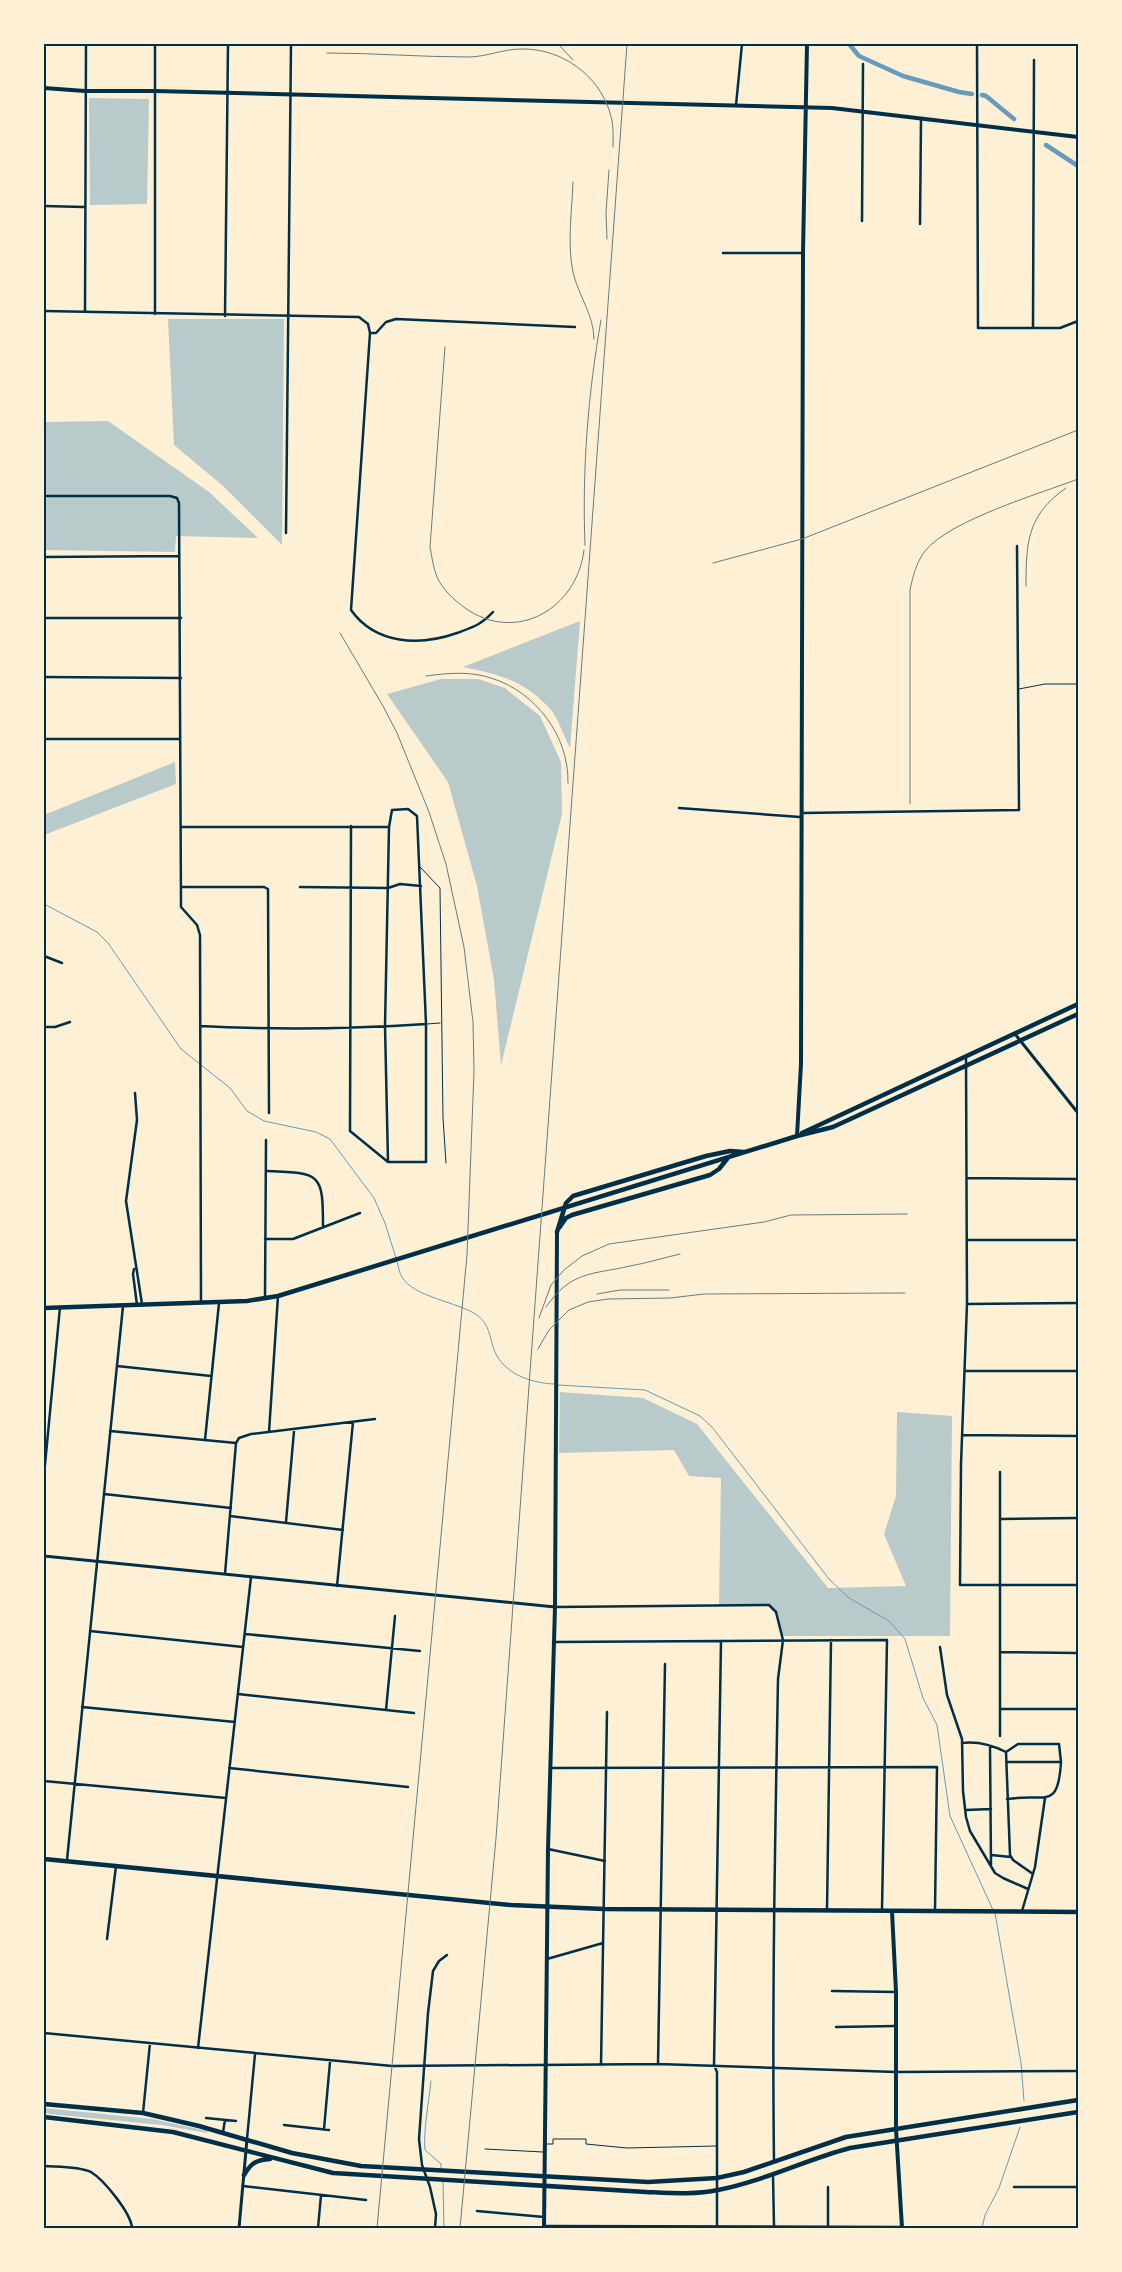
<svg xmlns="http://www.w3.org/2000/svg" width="1122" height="2272" font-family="Inter,sans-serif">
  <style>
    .green { fill: #b9caca }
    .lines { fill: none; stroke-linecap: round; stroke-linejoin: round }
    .stream { stroke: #669bbc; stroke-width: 1 }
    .canal { stroke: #669bbc; stroke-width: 4.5 }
    .service { stroke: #003049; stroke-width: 1 }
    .minor { stroke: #003049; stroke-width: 2.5 }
    .tertiary { stroke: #003049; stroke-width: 3 }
    .secondary { stroke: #003049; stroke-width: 4 }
    .primary { stroke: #003049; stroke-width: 4.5 }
    .rail { stroke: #657d81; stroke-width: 1 }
    .neatline { fill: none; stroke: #003049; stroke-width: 2 }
  </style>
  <rect width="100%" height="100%" fill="#fdf0d5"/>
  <!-- green -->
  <path class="green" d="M89,98l60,1 -2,105 -57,1z
    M168,319h116l-2,226 -60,-60 -48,-40z
    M108,421l101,71 49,46 -82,-2 -1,16 -131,-2v-128z
    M580,621l-10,127c-6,-11 -11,-28 -19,-38 -27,-30 -50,-35 -88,-43z
    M441,679h37l27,9 35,28 21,46 1,52 -61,251 -7,-85 -17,-94 -29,-104 -61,-88z
    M175,762l1,22 -132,51v-20z
    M560,1392l83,6 54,26 131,164 78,-2 -22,-52 12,-38 1,-84 55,4 -2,220h-169l-5,-24 -7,-7 -50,1 2,-128 -32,-2 -15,-26 -115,3z
    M44,2108l108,11 56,12 -1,2 -45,-8 -112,-11 -6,-2z"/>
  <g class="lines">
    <!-- stream -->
    <path class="stream" d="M44,904l53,28 11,11 73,106 49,39 17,23 17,10 52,11 14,7 44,59 11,25 11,35
      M397,1262c2,5 2,11 5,15 11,20 56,25 75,38 15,11 12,27 20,41 12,20 36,27 57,28
      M558,1385l87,5 55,26 12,11 117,152 20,19 40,23 16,18 18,59 14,27 13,91 43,94
      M995,1913l26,150 3,38
      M431,2081c-2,20 -8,51 -6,69l16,14v4
      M443,2182l1,46
      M982,2228l3,-13 14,-27 21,-61"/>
    <!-- canal -->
    <path class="canal" d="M849,44l10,12 44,20 56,16 13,2
      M982,95l4,1 28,23
      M1046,145l32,21"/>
    <!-- service -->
    <path class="service" d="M1019,689l26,-5h33
      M420,867l20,21 3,230 3,45
      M427,1024l13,-1
      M547,2144h6v-5h33v5l41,4 89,-2
      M485,2149l58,3"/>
    <!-- minor -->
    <path class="minor" d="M977,44l1,284h82l18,-7
      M736,105l6,-61
      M44,206l40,1
      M862,221l1,-157
      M920,224l1,-104
      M723,253h80
      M44,311l315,6 9,7 2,9h6l10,-11 10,-3 179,8
      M85,312l1,-268
      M155,314v-270
      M225,316l3,-272
      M1033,328l1,-268
      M370,333l-19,277c25,35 69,36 106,23 16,-6 24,-8 36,-21
      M44,496h126l7,2 2,5 2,404 16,18 3,10 1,368
      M286,533l5,-489
      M44,557l135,-1
      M44,618h137
      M44,677l137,1
      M44,739h136
      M679,808l121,9
      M802,813l217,-3 -2,-264
      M181,827h208l3,-17 16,-1 9,7 9,208v138h-38l-38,-31 1,-305
      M181,887h83l4,2 1,224
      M300,887l88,1 12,-4 21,2
      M44,956l18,7
      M200,1026c76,4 151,3 226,-2
      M44,1027h11l15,-5
      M966,1057l1,247 -6,160 -1,121h118
      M135,1093l2,27 -11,81 16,103
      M388,1162l-3,-136 4,-199
      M267,1171c54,2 56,2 56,56
      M967,1178l111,1
      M265,1239h28l67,-26
      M967,1240h111
      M134,1269l-1,5 4,31
      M265,1298l1,-158
      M967,1304l111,-1
      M117,1366l94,10
      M966,1371h112
      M110,1431l126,12 3,-5 12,-4 124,-15
      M269,1432l9,-136
      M963,1435l115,1
      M205,1440l14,-137
      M44,1475l16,-168
      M104,1494l127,14
      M230,1516l113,14
      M1000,1519l78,-1
      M286,1522l8,-91
      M225,1574l11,-131
      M337,1586l16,-164
      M555,1607l214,-2 7,7 7,28 -5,39c-3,161 -6,322 -4,483
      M90,1631l153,16
      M245,1634l175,17
      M553,1642l334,-2 -5,270
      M940,1647l7,48 15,44 1,52 3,26 4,14 25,42 8,5 25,11
      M1000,1652l78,1
      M238,1694l176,19
      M82,1707l153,15
      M1000,1709h78
      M386,1710l9,-94
      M1000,1736v-264
      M962,1743c16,-2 30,2 44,9
      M990,1746l1,119
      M1006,1752l4,103 3,5 20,14
      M1006,1752l12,-8h41l2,18
      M1007,1762h54c-3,49 -15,31 -54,37
      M229,1768l179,19
      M550,1768l387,-1 -2,143
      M44,1781l182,17
      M966,1810l25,-1
      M548,1849l57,12
      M991,1855l20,2
      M67,1860l56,-554
      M827,1910l4,-270
      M1022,1911l13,-44 10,-69
      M107,1939l9,-73
      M547,1959l56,-16
      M832,1991l64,1
      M836,2027l60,-1
      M44,2033l348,33 266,-2 238,8 182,-1
      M198,2048l53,-471
      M658,2064l7,-400
      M601,2065l6,-353
      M143,2113l7,-70
      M206,2118l30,3
      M284,2125l45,5
      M324,2129l6,-67
      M223,2132l2,-12
      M247,2139l8,-85
      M44,2166c14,1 34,0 47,6 13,8 40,41 41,56
      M773,2175l1,52
      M243,2186l123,14
      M828,2187v40
      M1014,2187h64
      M477,2211l67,6
      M544,2226l358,1
      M318,2228l3,-33
      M435,2228l1,-14 -6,-27 -8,-22 -3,-26 9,-126 5,-42 6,-10 8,-6
      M717,2228v-156l-3,-7 7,-424"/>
    <!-- tertiary -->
    <path class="tertiary" d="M1015,1034l63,79
      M44,1556l511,51
      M239,2228l8,-89"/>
    <!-- secondary -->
    <path class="secondary" d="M44,88l41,3h69l678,17 246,29
      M797,1136l4,-72 2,-811 4,-209
      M892,1911l4,81v137l6,99
      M544,2228l4,-379 7,-242 2,-375"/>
    <!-- primary -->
    <path class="primary" d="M802,1133l276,-129
      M559,1228l7,-10 6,-3 138,-40 9,-6 8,-10
      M557,1232l9,-29 7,-7 133,-40 24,-5 14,1
      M44,1308l203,-7 31,-5 519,-160 36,-9 245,-113
      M44,1859l467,46 93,4 474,3
      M44,2104l99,9 56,13 93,27 69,13 287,16 69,-4 27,-6 102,-35 232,-37
      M44,2117l129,15 160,41 313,19c23,1 49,3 72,-2 46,-9 87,-30 132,-42l228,-36
      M244,2175c7,-12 12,-15 26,-16"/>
    <!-- rail -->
    <path class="rail" d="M558,44l15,16
      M327,53c47,0 94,4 141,4 18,0 35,-8 53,-8 40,-1 78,26 89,64 4,12 3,23 3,34
      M573,182c-1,29 -6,62 0,90 5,23 21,43 21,67
      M607,239l-1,-26 3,-43
      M445,347l-15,200c2,10 3,20 7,30 6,13 16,22 28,31 51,36 112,1 119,-58
      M585,545c-3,-75 3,-151 16,-225
      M713,563l89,-24 276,-109
      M1026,586c0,-43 1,-71 40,-98
      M340,633l43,73 14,27 32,79 17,52 18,83 9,75 1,49 -7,184 -90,973
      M426,676c22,-3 44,-5 65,2 45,14 78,58 77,105
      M910,804v-214c3,-14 6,-27 15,-39 25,-31 114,-57 153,-72
      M597,1294l23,-4h49
      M546,1307c26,-37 46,-32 84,-41 17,-3 33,-8 50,-12
      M539,1318l12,-33 13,-15 18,-14 27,-12 155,-22 27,-7 116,-1
      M538,1349l11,-19 20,-20 19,-8 20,-3 62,-1 34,-4 201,-1
      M460,2228l36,-390 131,-1794"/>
  </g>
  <!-- border -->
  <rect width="1122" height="2272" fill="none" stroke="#fdf0d5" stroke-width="90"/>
  <rect x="45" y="45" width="1032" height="2182" class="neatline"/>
</svg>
